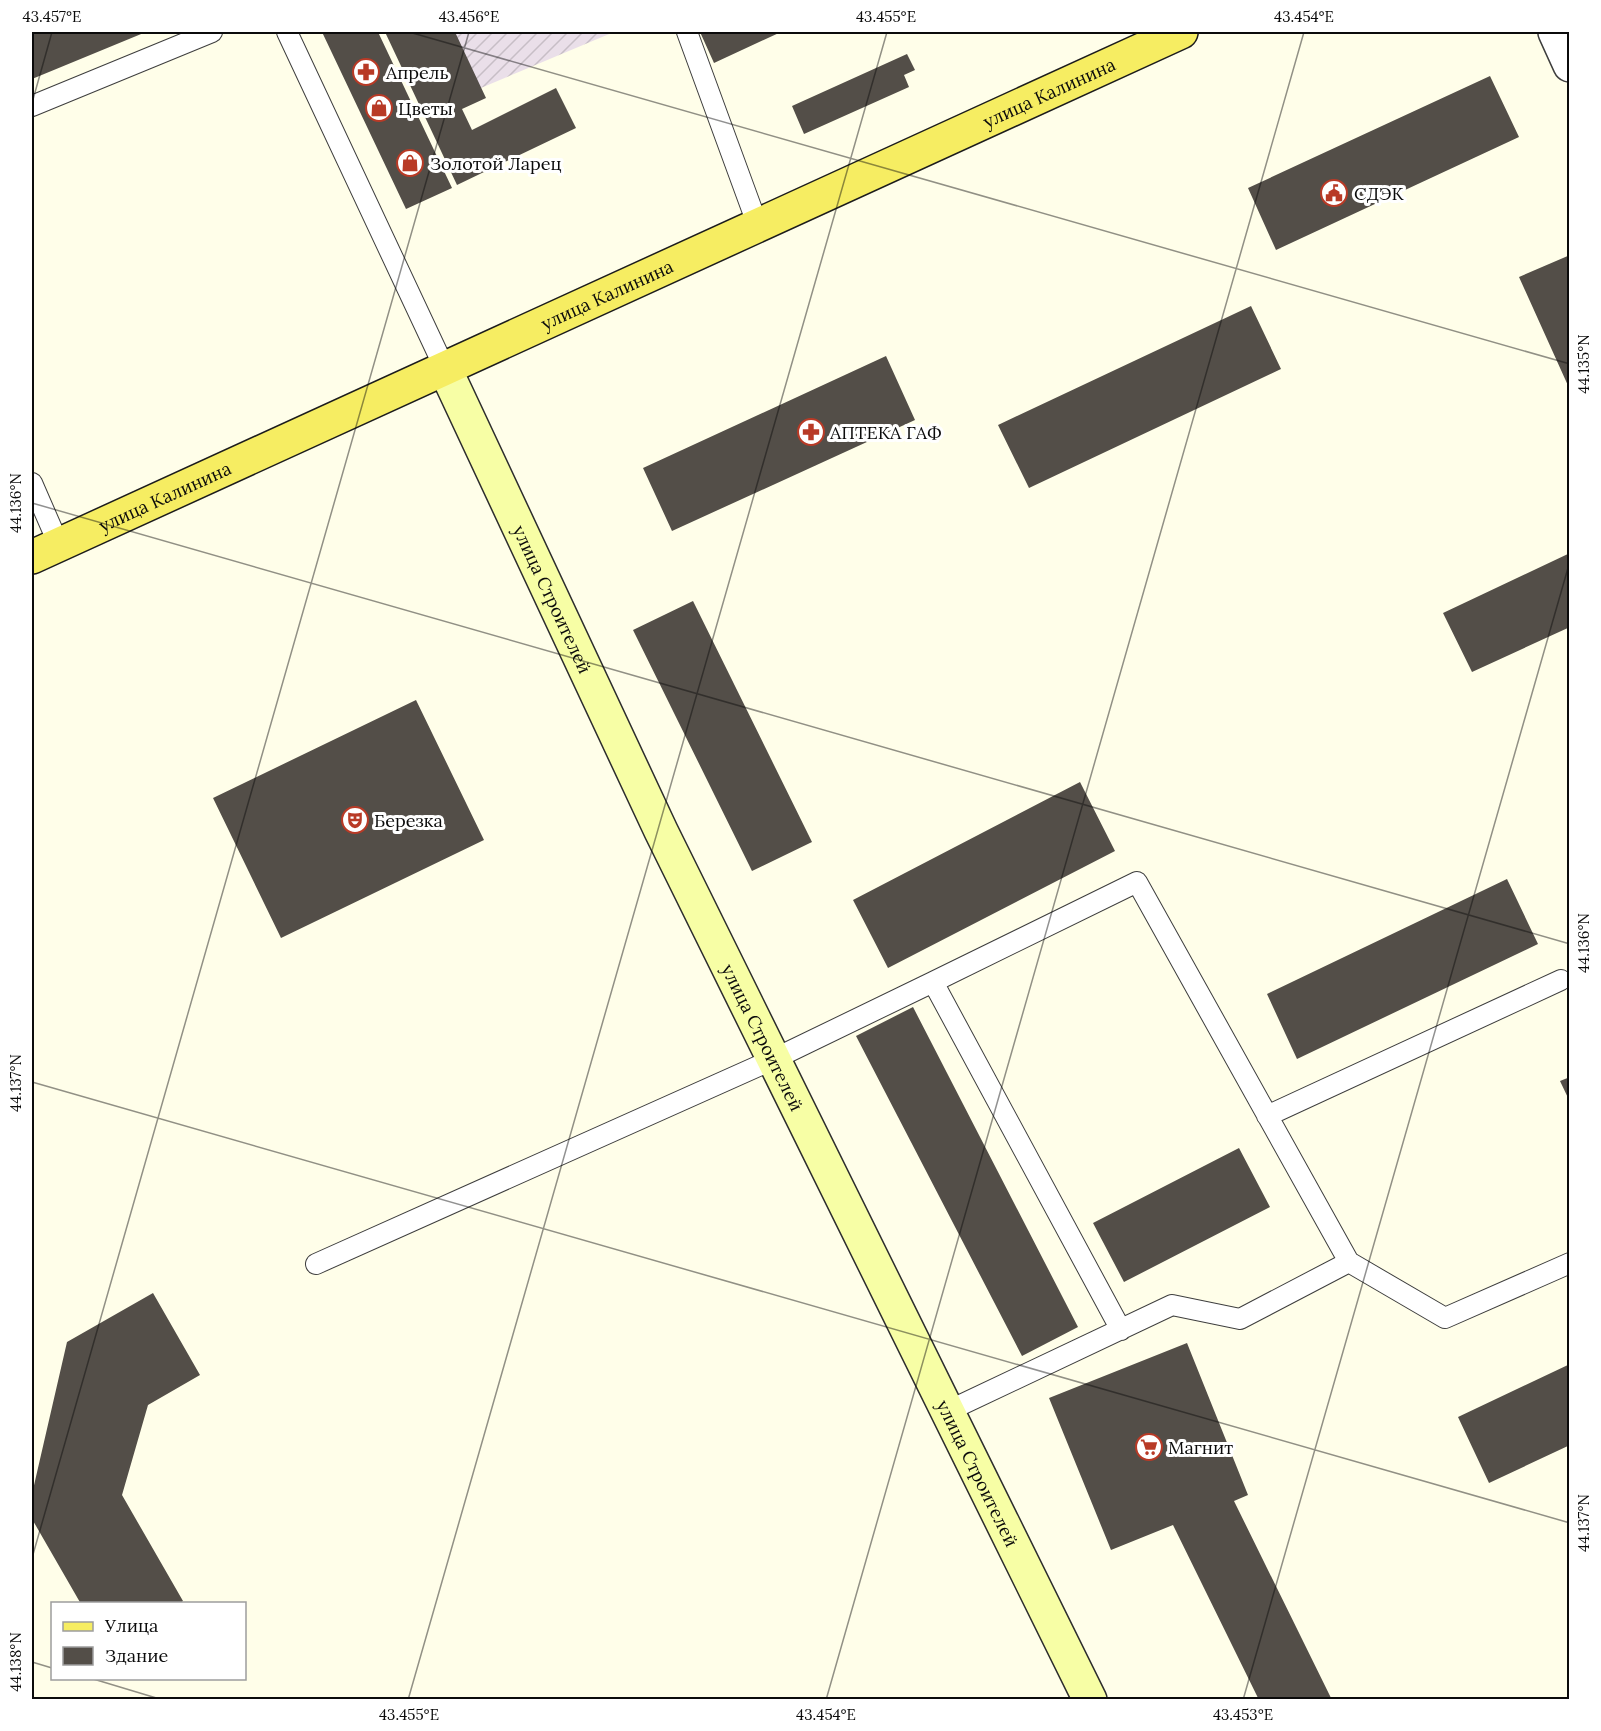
<svg xmlns="http://www.w3.org/2000/svg" width="1601" height="1731" font-family="Lora,serif">
  <style>
    .industrial { fill: url(#industrial-furrows) }
    .building { fill: #534e48 }
    .lines { fill: none; stroke-linecap: round; stroke-linejoin: round }
    .lane-casing { stroke: #3e3e3e; stroke-width: 22 }
    .street-casing { stroke: #3e3e3e; stroke-width: 36 }
    .secondary-casing { stroke: #2d2d2d; stroke-width: 36 }
    .primary-casing { stroke: #1c1c1c; stroke-width: 36 }
    .lane { stroke: #fff; stroke-width: 20 }
    .street { stroke: #fff; stroke-width: 33 }
    .secondary { stroke: #f7fea5; stroke-width: 33 }
    .primary { stroke: #f6ed62; stroke-width: 33 }
    .ticks { fill: none; stroke: #0b0b0b; stroke-width: 1.5; stroke-opacity: 0.45 }
    .labels { text-anchor: middle; dominant-baseline: central; stroke-width: 6; stroke-linejoin: round; paint-order: stroke }
    .poi-label { font-size: 18px; fill: #0b0b0b; stroke: #fff; text-anchor: start }
    .street-label { font-size: 18px; fill: #0b0b0b; stroke: #fff }
    .neatline { fill: none; stroke: #0b0b0b; stroke-width: 2 }
    .ticks-label { font-size: 15px; text-anchor: middle; fill: #0b0b0b }
  </style>
  <defs>
    <pattern id="industrial-furrows" width="10" height="10" patternUnits="userSpaceOnUse" patternTransform="scale(1.5)"><rect width="10" height="10" fill="#eadfe9"/><path d="M-1 1l2-2M0 10L10 0M9 11l2-2" fill="none" stroke="#c7bec6"/></pattern>
  </defs>
  <rect width="100%" height="100%" fill="#fffee9"/>
  <!-- industrial -->
  <path class="industrial" d="M403,32h211l-176,74z"/>
  <!-- building -->
  <path class="building" d="M32,32h114l-114,47z
    M322,32h56l74,156 -46,21z
    M385,32h70l31,66 -24,11 10,21 84,-42 20,40 -119,57z
    M700,32h81l-67,31z
    M907,54l8,16 -11,5 5,12 -105,47 -12,-28z
    M1490,76l29,61 -243,113 -28,-62z
    M1570,255v135l-51,-113z
    M1251,306l30,63 -252,119 -31,-63z
    M886,356l29,64 -243,111 -29,-63z
    M1570,553v74l-98,45 -29,-59z
    M693,601l119,241 -60,29 -119,-241z
    M416,700l68,140 -203,98 -68,-140z
    M1080,782l35,69 -227,117 -35,-68z
    M1507,879l31,65 -241,115 -30,-65z
    M913,1007l165,320 -56,29 -166,-320z
    M1570,1077v25l-10,-21z
    M1239,1148l31,59 -146,75 -31,-59z
    M153,1293l47,82 -52,30 -26,90 61,106 -4,3h-98l-49,-85v-25l35,-152z
    M1187,1343l61,152 -14,6 98,199h-73l-86,-175 -62,25 -62,-152z
    M1570,1364v81l-81,38 -31,-66z"/>
  <g class="lines">
    <defs>
      <path id="lane" d="M287,32l158,337
        M687,32l71,194
        M32,106l180,-74
        M32,483l27,62
        M1267,1116l294,-136
        M316,1264l458,-205 159,-77
        M1121,1330l-188,-348 204,-100 212,380
        M948,1411l224,-106 68,14 109,-57 96,56 125,-55"/>
      <path id="street" d="M1555,32l15,33"/>
      <g id="secondary">
        <path id="s1" d="M445,369l216,462 429,869"/>
      </g>
      <g id="primary">
        <path id="s2" d="M32,557l1149,-525"/>
      </g>
    </defs>
    <!-- lane casing -->
    <use href="#lane" class="lane-casing"/>
    <!-- street casing -->
    <use href="#street" class="street-casing"/>
    <!-- secondary casing -->
    <use href="#secondary" class="secondary-casing"/>
    <!-- primary casing -->
    <use href="#primary" class="primary-casing"/>
    <!-- lane -->
    <use href="#lane" class="lane"/>
    <!-- street -->
    <use href="#street" class="street"/>
    <!-- secondary -->
    <use href="#secondary" class="secondary"/>
    <!-- primary -->
    <use href="#primary" class="primary"/>
  </g>
  <!-- ticks -->
  <path class="ticks" d="M409,32l1161,332M32,103l20,-71M32,503l1538,441M32,1082l1538,441M32,1558l437,-1526M32,1662l20,6M90,1678l73,22M408,1700l479,-1668M826,1700l478,-1668M1243,1700l327,-1139"/>
  <!-- icons -->
  <defs>
    <symbol id="pharmacy-ring" viewBox="-11 -11 22 22"><circle r="9.5" fill="#fff" stroke="#b83a26" stroke-width="1.5"/><path d="M-2-6h4v4h4v4h-4v4h-4v-4h-4v-4h4Z" fill="#b83a26"/></symbol>
    <symbol id="shop-ring" viewBox="-11 -11 22 22"><circle r="9.5" fill="#fff" stroke="#b83a26" stroke-width="1.5"/><path d="M-5-2.5h2.3a2.7 3.5 0 0 1 5.4 0H5L5.5 6h-11ZM-1.5-2.5h3a1.5 2.3 0 0 0-3 0Z" fill="#b83a26"/></symbol>
    <symbol id="civic-ring" viewBox="-11 -11 22 22"><circle r="9.5" fill="#fff" stroke="#b83a26" stroke-width="1.5"/><path d="M-.6-6.5H3V-4.5H.6V-3L4-1V1h2V6H-6V1h2V-1L-.6-3ZM-1.2 2.5V6h2.4V2.5Z" fill="#b83a26"/></symbol>
    <symbol id="theatre-ring" viewBox="-11 -11 22 22"><circle r="9.5" fill="#fff" stroke="#b83a26" stroke-width="1.5"/><path d="M-5-5.5Q0-4 5-5.5V0Q5 5 0 6Q-5 5-5 0ZM-3.3-2.5H-1v1.5H-3.3ZM1-2.5H3.3v1.5H1ZM-2.8 1Q0 5.5 2.8 1Z" fill="#b83a26"/></symbol>
    <symbol id="supermarket-ring" viewBox="-11 -11 22 22"><circle r="9.5" fill="#fff" stroke="#b83a26" stroke-width="1.5"/><path d="M-6-5.5h2.5l.6 2H6L4.5 2H-2.5L-4.4-4H-6ZM-1.5 3.2a1.3 1.3 0 1 0 .1 0ZM3 3.2a1.3 1.3 0 1 0 .1 0Z" fill="#b83a26"/></symbol>
  </defs>
  <g fill-rule="evenodd">
    <use href="#pharmacy-ring" x="351" y="57" width="30" height="30"/>
    <use href="#shop-ring" x="364" y="93" width="30" height="30"/>
    <use href="#shop-ring" x="395" y="148" width="30" height="30"/>
    <use href="#civic-ring" x="1319" y="178" width="30" height="30"/>
    <use href="#pharmacy-ring" x="796" y="417" width="30" height="30"/>
    <use href="#theatre-ring" x="340" y="805" width="30" height="30"/>
    <use href="#supermarket-ring" x="1134" y="1432" width="30" height="30"/>
  </g>
  <g class="labels">
    <!-- poi labels -->
    <g class="poi-label">
      <text x="386" y="72">Апрель</text>
      <text x="398" y="108">Цветы</text>
      <text x="430" y="163">Золотой Ларец</text>
      <text x="1354" y="193">СДЭК</text>
      <text x="830" y="432">АПТЕКА ГАФ</text>
      <text x="374" y="820">Березка</text>
      <text x="1168" y="1447">Магнит</text>
    </g>
    <!-- street labels -->
    <g class="street-label">
      <text stroke="none"><textPath href="#s2" startOffset="1118">улица Калинина</textPath></text>
      <text stroke="none"><textPath href="#s2" startOffset="632">улица Калинина</textPath></text>
      <text stroke="none"><textPath href="#s2" startOffset="146">улица Калинина</textPath></text>
      <text stroke="none"><textPath href="#s1" startOffset="254">улица Строителей</textPath></text>
      <text stroke="none"><textPath href="#s1" startOffset="740">улица Строителей</textPath></text>
      <text stroke="none"><textPath href="#s1" startOffset="1226">улица Строителей</textPath></text>
    </g>
  </g>
  <!-- border -->
  <rect width="1601" height="1731" fill="none" stroke="#ffffff" stroke-width="66"/>
  <!-- legend -->
  <rect x="51" y="1602" width="195" height="78" fill="#ffffff" stroke="#9d9d9d" stroke-width="1.5"/>
  <rect x="63" y="1622" width="30" height="9" fill="#f6ed62" stroke="#9d9d9d" stroke-width="1.5"/>
  <text x="105" y="1632" font-size="18" fill="#0b0b0b">Улица</text>
  <rect x="63" y="1647" width="30" height="18" fill="#534e48" stroke="#9d9d9d" stroke-width="1.5"/>
  <text x="105" y="1662" font-size="18" fill="#0b0b0b">Здание</text>
  <rect x="33" y="33" width="1535" height="1665" class="neatline"/>
  <g class="ticks-label">
    <text x="52" y="22">43.457°E</text>
    <text x="469" y="22">43.456°E</text>
    <text x="886" y="22">43.455°E</text>
    <text x="1304" y="22">43.454°E</text>
    <text transform="translate(1584 364) rotate(-90)" y="5">44.135°N</text>
    <text transform="translate(16 503) rotate(-90)" y="5">44.136°N</text>
    <text transform="translate(1584 943) rotate(-90)" y="5">44.136°N</text>
    <text transform="translate(16 1083) rotate(-90)" y="5">44.137°N</text>
    <text transform="translate(1584 1523) rotate(-90)" y="5">44.137°N</text>
    <text transform="translate(16 1662) rotate(-90)" y="5">44.138°N</text>
    <text x="409" y="1720">43.455°E</text>
    <text x="826" y="1720">43.454°E</text>
    <text x="1243" y="1720">43.453°E</text>
  </g>
</svg>
